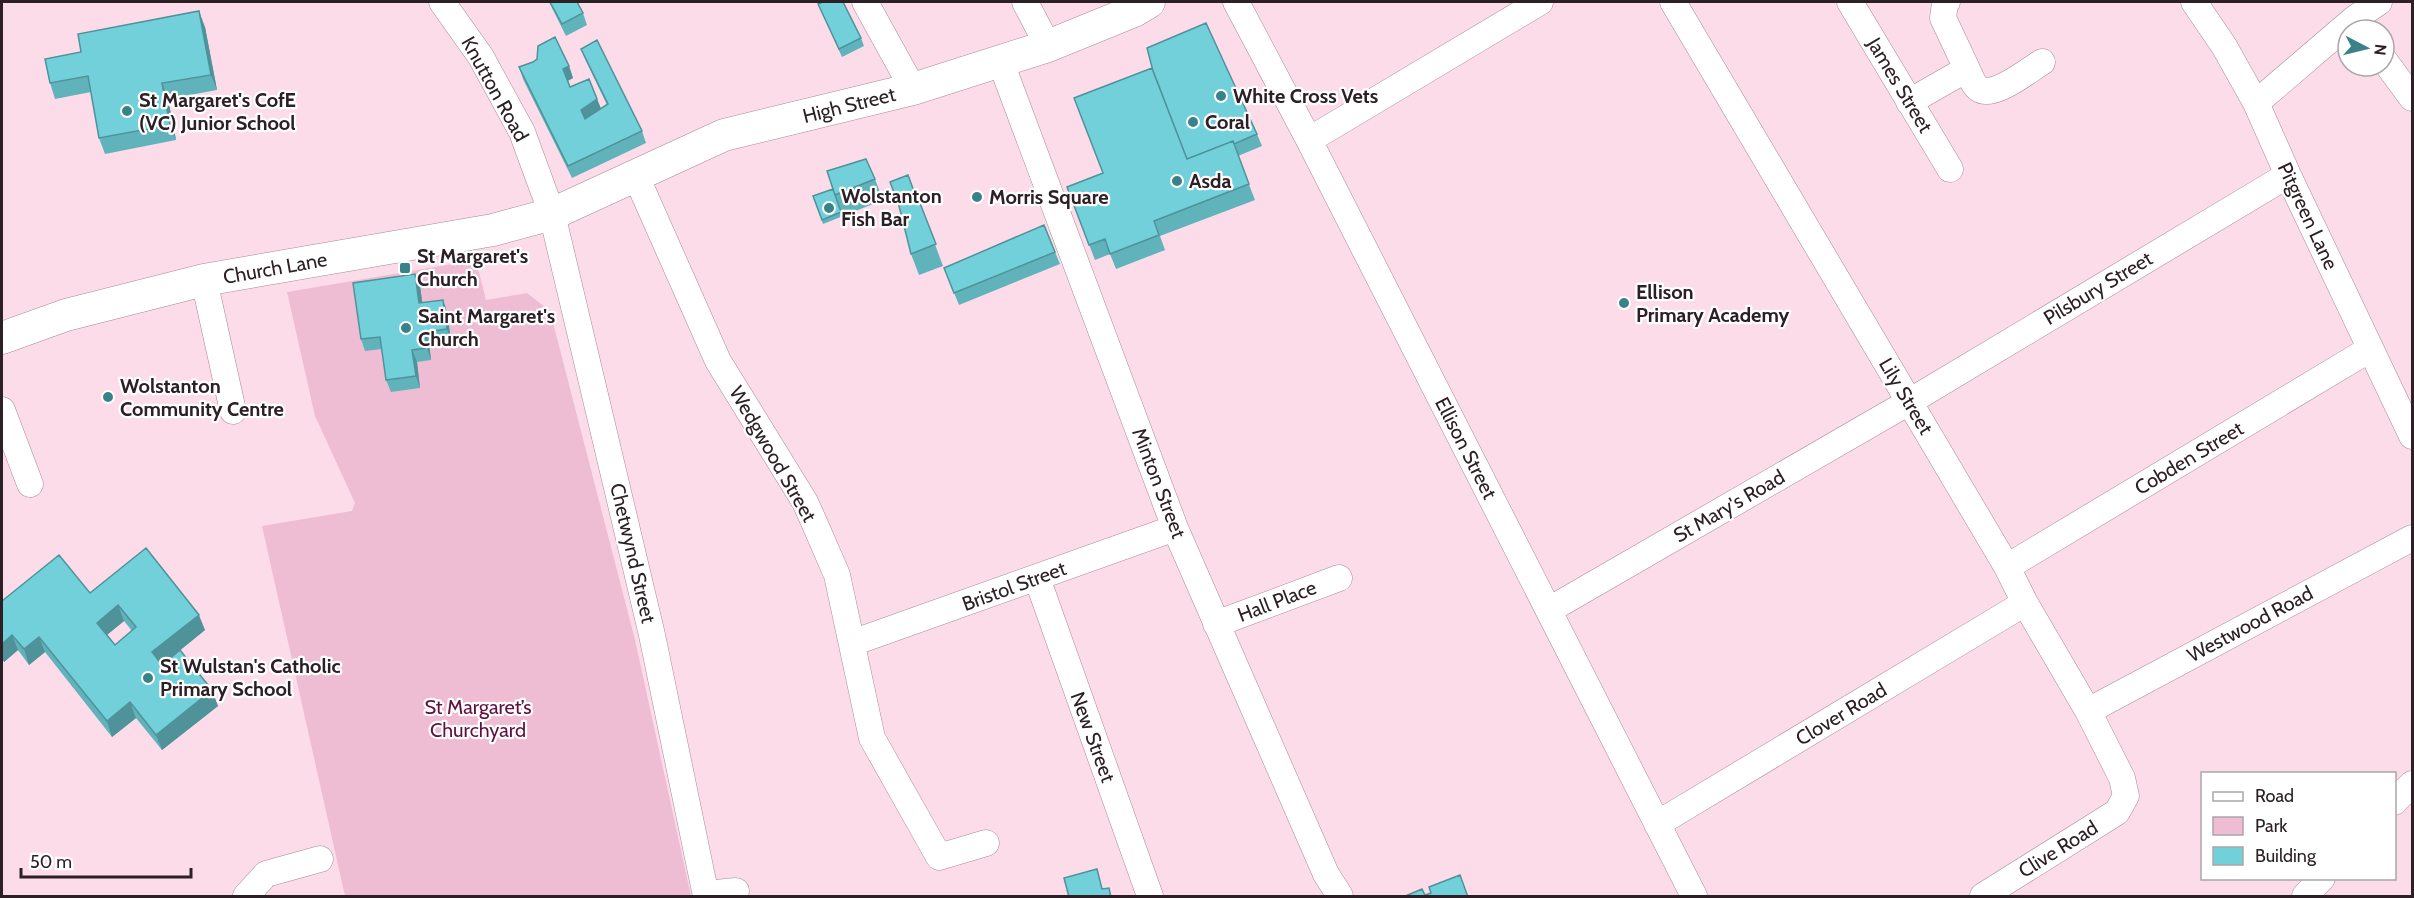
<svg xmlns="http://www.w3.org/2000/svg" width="2414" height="898" font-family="Cabin,sans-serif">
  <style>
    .green { fill: #eebdd3 }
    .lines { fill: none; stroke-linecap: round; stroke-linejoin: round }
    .minor-casing { stroke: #a88996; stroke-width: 27 }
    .major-casing { stroke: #a88996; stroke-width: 33 }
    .minor { stroke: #fff; stroke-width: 26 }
    .major { stroke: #fff; stroke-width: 32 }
    .wall { fill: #61b3bb; fill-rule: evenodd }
    .shaded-wall { fill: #4f9299 }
    .building { fill: #71d0da; stroke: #4f9299; stroke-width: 1.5; fill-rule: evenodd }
    .poi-dot { fill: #3a8289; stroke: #fff; stroke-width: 2 }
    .labels { text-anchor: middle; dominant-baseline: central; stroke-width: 4.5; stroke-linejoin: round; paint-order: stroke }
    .street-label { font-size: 20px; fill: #2c2026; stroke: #fff }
    .poi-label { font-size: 20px; font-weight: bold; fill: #2c2026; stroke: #fff; text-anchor: start }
    .park-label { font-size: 20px; fill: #61113f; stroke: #fff }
  </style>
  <rect width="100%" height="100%" fill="#fddcea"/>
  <!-- green -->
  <path class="green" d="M476,260l10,40 41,-7 23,18 85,329 56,256h-346l-83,-370 90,-15 3,-8 -40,-87 -28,-124z"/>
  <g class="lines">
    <defs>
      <path id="minor" d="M442,2l39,55 41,75 30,82 100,421 54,261
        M865,2l48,87
        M1025,2l23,44
        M1236,2l73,138 385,756
        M1673,2l334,565 18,36 63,108 34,67 4,18 -9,16 -134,84
        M1850,2l100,167
        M2194,2l30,44 32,57 32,72 124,261
        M1000,60l175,468 151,346 14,22
        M2384,60l28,38
        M1967,69c3,6 6,16 12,20 14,10 50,-19 63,-27
        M1909,102l58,-33 -24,-51 2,-15 2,-1
        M2256,103l98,-84 25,-17
        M1309,140l231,-138
        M636,176l82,185 87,141 9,20 23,53 35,163 67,119 47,-14
        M204,280l29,131
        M2,410l28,74
        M2007,567l363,-218
        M1037,578l113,318
        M1549,610l360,-208 379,-227
        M1216,624l123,-46
        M852,643l323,-115
        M2088,711l324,-173
        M2394,802l18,-18
        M1657,824l368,-221
        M706,894l30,-3
        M246,896l20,-22 54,-15
        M2305,896l17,-18"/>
      <path id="major" d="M2,338l64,-23 138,-35 289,-50 59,-16 172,-79 189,-46 135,-43 86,-35 15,-9"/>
    </defs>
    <!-- minor casing -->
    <use href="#minor" class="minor-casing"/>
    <!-- major casing -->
    <use href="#major" class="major-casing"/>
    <!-- minor -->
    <use href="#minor" class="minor"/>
    <!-- major -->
    <use href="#major" class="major"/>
  </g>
  <!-- wall -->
  <path class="wall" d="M549,2h28l6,11 4,12 -21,11z
    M818,4l43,34 3,8 -22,11z
    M205,27l12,63 -49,9 8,41 -71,14 -6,-16 -8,-46 -36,7 -5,-16z
    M581,49l61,82 4,12 -74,35 -49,-99 -4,-12 50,-1 4,12 -5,3 2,6 27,12 4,10 6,-4 -21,-44z
    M1257,134l5,12 -24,10 17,44 -95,36 5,14 -49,19 -6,-15 -15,6 -28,-73z
    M875,179l8,21 -60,24 -10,-28z
    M916,193l27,73 -24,9 -8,-21z
    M1044,225l16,39 -101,41 -15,-37z
    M415,274l5,12 2,17 21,-3 4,12 4,29 -22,3 2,16 -14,2 3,26 -29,4 -5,-12 -4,-31 -17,2 -4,-12z
    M90,593l115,37 -43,35 56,41 -56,44 -26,-32 -24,19 -67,-85 -16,13 -11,-15 -14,12 -2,-3v-58zM124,621l8,10 -17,14 -8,-10z"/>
  <!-- shaded-wall -->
  <path class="shaded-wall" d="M199,11l6,16 12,63 -6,-15z
    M569,66l4,12 -6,3 -4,-12z
    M162,83l6,16 8,41 -6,-15z
    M597,99l5,12 -17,11 -4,-12z
    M415,274l5,12 4,29 -5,-12z
    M443,300l4,12 4,29 -4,-12z
    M425,332l4,12 2,16 -4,-12z
    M412,350l5,12 3,26 -4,-12z
    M118,605l6,16 -21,17 -6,-15z
    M199,615l6,15 -47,38 -6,-16z
    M12,635l6,15 -14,12 -2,-6v-12z
    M39,637l6,15 -16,13 -5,-16z
    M212,690l6,16 -56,44 -6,-15z
    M130,702l6,16 -24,19 -5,-16z"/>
  <!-- building -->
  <path class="building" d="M550,2h27l6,11 -21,11z
    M823,2h20l18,36 -22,11 -21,-45z
    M199,11l12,64 -49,8 8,42 -71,13 -11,-62 -38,7 -5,-24 36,-7 -3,-18z
    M1206,23l51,111 -23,10 -1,-3 -46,18 -34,-88 -6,-23z
    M555,37l14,29 -6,3 7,18 19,-8 8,20 -16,11 4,9 23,-15 -27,-55 16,-9 45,91 -74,35 -49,-99 14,-5 4,-3 1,-13z
    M1152,68l35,91 46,-18 16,43 -95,37 5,14 -49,19 -5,-15 -16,6 -22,-58 36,-14 -29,-75z
    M866,159l9,20 -40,16 -8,-24z
    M908,175l7,19 -17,9 -8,-21z
    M833,189l8,23 -19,8 -9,-24z
    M916,193l20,51 -25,10 -13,-52z
    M1044,225l11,27 -101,41 -10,-25z
    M415,274l4,29 24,-3 4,29 -22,3 2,16 -15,2 4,26 -30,4 -6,-43 -19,2 -8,-56z
    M146,548l53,67 -47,37 10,13 18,-15 32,40 -56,45 -26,-33 -23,19 -68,-84 -15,12 -12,-14 -10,9v-43l57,-46 31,38zM118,605l18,22 -21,18 -18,-22z
    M1097,869l5,20 7,-1 2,9h-42l-5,-19z
    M1460,875l8,22h-65l19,-8 3,6 6,-2 -2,-6z"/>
  <!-- markers -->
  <g class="poi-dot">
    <circle cx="1221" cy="96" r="6"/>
    <circle cx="127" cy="111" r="6"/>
    <circle cx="1193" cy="122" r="6"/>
    <circle cx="1177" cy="181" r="6"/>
    <circle cx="977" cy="197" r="6"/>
    <circle cx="829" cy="208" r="6"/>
    <rect x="399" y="262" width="12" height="12" rx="3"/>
    <circle cx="1624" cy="303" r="6"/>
    <circle cx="406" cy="328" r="6"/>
    <circle cx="108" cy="397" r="6"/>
    <circle cx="148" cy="678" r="6"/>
  </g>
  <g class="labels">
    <!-- street labels -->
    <g class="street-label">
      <text transform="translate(1900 85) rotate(59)">James Street</text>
      <text transform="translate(495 89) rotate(61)">Knutton Road</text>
      <text transform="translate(849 105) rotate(-14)">High Street</text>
      <text transform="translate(2308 216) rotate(65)">Pitgreen Lane</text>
      <text transform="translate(275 268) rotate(-10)">Church Lane</text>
      <text transform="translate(2098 288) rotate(-31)">Pilsbury Street</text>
      <text transform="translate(1906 396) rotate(59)">Lily Street</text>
      <text transform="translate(1466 448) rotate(63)">Ellison Street</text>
      <text transform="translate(773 454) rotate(60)">Wedgwood Street</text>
      <text transform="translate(2189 458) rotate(-31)">Cobden Street</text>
      <text transform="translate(1159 483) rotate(69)">Minton Street</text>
      <text transform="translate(1729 506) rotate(-30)">St Mary's Road</text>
      <text transform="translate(633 553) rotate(77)">Chetwynd Street</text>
      <text transform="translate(1014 586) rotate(-20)">Bristol Street</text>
      <text transform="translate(1277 601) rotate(-21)">Hall Place</text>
      <text transform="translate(2250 624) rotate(-28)">Westwood Road</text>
      <text transform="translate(1841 714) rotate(-31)">Clover Road</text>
      <text transform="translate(1093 737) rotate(70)">New Street</text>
      <text transform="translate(2058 849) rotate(-32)">Clive Road</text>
    </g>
    <!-- poi labels -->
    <g class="poi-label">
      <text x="1233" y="96">White Cross Vets</text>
      <text x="139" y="100">St Margaret's CofE<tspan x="139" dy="23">(VC) Junior School</tspan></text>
      <text x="1205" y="122">Coral</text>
      <text x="1189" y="181">Asda</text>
      <text x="841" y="196">Wolstanton<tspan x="841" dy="23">Fish Bar</tspan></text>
      <text x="989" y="197">Morris Square</text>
      <text x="417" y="256">St Margaret's<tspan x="417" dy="23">Church</tspan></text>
      <text x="1636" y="292">Ellison<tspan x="1636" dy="23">Primary Academy</tspan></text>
      <text x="418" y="316">Saint Margaret's<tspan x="418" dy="23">Church</tspan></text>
      <text x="120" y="386">Wolstanton<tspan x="120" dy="23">Community Centre</tspan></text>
      <text x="160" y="666">St Wulstan's Catholic<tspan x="160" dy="23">Primary School</tspan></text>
    </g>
    <!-- park labels -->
    <g class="park-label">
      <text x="478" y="707">St Margaret’s<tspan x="478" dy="23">Churchyard</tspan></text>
    </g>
  </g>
  <!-- border -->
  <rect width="2414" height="898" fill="none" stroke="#2c2026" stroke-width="6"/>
  <!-- legend -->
  <rect x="2201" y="772" width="195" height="108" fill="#ffffff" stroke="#aba6a8" stroke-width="1.5"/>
  <rect x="2213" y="792" width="30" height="9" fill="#ffffff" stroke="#aba6a8" stroke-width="1.5"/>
  <text x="2255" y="802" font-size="18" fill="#2c2026">Road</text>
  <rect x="2213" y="817" width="30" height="18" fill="#eebdd3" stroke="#aba6a8" stroke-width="1.5"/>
  <text x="2255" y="832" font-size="18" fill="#2c2026">Park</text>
  <rect x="2213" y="847" width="30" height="18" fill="#71d0da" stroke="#aba6a8" stroke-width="1.5"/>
  <text x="2255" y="862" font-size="18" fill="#2c2026">Building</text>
  <!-- north arrow -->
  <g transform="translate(2366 48) rotate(97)"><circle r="28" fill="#ffffff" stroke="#aba6a8" stroke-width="1.5"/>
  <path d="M0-4.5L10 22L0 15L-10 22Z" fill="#3a8289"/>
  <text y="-9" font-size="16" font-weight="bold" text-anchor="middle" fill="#2c2026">N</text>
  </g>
  <!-- scale -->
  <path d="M21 868v9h170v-9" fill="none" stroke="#2c2026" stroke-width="3"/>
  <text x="30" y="868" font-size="18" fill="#2c2026" stroke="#ffffff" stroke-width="4.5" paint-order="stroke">50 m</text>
</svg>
